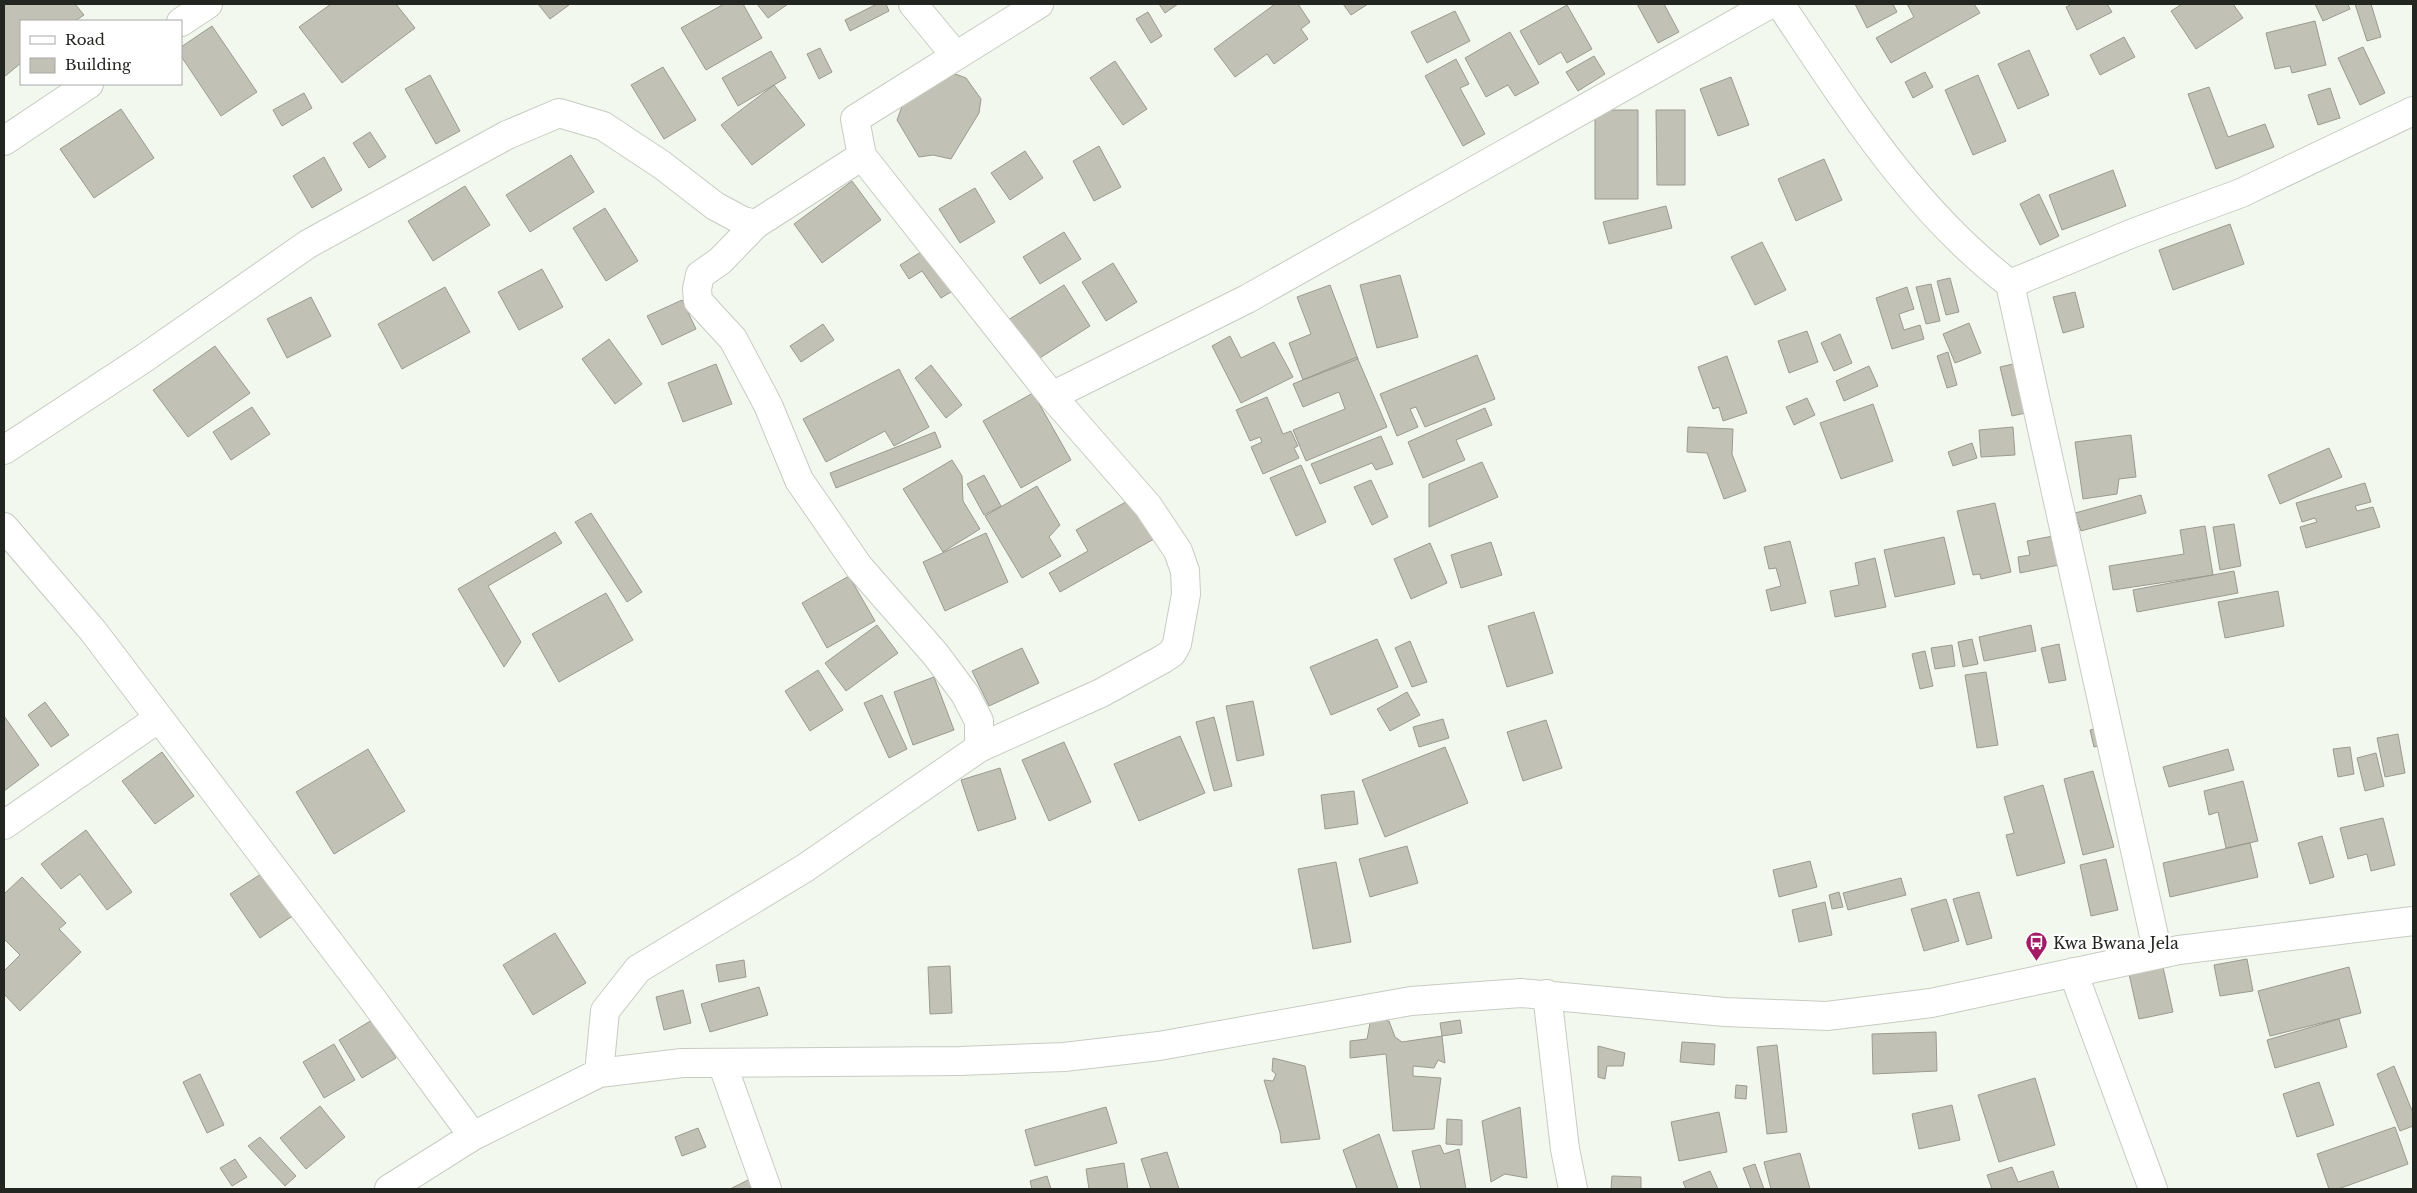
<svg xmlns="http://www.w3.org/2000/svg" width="2417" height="1193" font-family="'Libre Baskerville',serif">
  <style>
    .building { fill: #c2c1b6; stroke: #9b9a8f }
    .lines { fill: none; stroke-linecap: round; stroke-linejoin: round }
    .street-casing { stroke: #c7ccc2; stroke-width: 30 }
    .street { stroke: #fff; stroke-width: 28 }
    .labels { text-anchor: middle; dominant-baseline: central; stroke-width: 4.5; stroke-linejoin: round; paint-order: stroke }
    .poi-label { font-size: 16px; fill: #232521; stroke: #fff; text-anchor: start }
  </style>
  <rect width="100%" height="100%" fill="#f3f8ee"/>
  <!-- building -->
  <path class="building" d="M4,4h71l9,11 -9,6h-54v42l-17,14z
    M331,4h65l19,24 -73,55 -43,-56z
    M538,4h31v1l-19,14z
    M724,4h19l19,34 -56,32 -25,-42z
    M757,4h31l-20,14z
    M877,4h9l3,7 -39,20 -5,-11z
    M1159,4h19l-13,9z
    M1275,4h23l12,18 -9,7 7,10 -34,25 -7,-10 -32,23 -21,-28z
    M1343,4h25l-17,11z
    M1637,4h27l15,28 -21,11z
    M1855,4h38l4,8 -30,16z
    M1907,4h67l6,9 -89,50 -15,-25 38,-21z
    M2072,4h35l5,8 -35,18 -11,-23z
    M2182,4h51l10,14 -47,31 -25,-38z
    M2315,4h33l2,5 -27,12z
    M2355,4h16l10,33 -14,4z
    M1567,5l25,44 -25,14 -6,-11 -22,13 -19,-34z
    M1455,11l15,30 -43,22 -16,-31z
    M1148,12l14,24 -11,7 -15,-24z
    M2315,21l11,44 -34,8 -2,-7 -15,3 -9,-36z
    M212,26l45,66 -36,24 -40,-60v-9z
    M1510,32l29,51 -24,13 -7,-11 -22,12 -21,-39z
    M2124,37l11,20 -35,18 -10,-20z
    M2363,47l22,46 -25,12 -22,-47z
    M820,48l12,24 -13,7 -12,-25z
    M2029,50l20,45 -31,14 -20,-45z
    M771,51l15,27 -48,28 -16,-28z
    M1594,56l11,18 -27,17 -12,-19z
    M1456,59l13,25 -9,4 25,46 -22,12 -38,-70z
    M1115,61l32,48 -24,16 -33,-47z
    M663,67l33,53 -32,19 -33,-54z
    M942,69l24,9 15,21 -2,14 -28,46 -18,-4 -14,2 -22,-37 11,-30z
    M1925,72l8,15 -20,11 -8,-16z
    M430,75l30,56 -24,13 -31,-55z
    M1978,75l28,66 -33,14 -28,-65z
    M1731,77l18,48 -31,11 -18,-47z
    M774,85l31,40 -53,40 -31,-40z
    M2209,87l19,50 37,-13 9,23 -58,22 -28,-75z
    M2330,88l10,30 -22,7 -10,-30z
    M304,93l8,15 -30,18 -9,-16z
    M121,109l33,49 -60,40 -34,-49z
    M1595,110h43v89h-43z
    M1656,110h29v75h-28z
    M370,132l16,25 -17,11 -16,-25z
    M1099,146l22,41 -27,14 -21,-40z
    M1025,151l18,27 -33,22 -19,-27z
    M571,155l23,37 -64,40 -24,-37z
    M324,157l18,33 -30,18 -19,-32z
    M1824,159l18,41 -46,21 -18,-42z
    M2113,170l13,36 -64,24 -13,-35z
    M852,181l29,39 -59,43 -28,-39z
    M465,186l25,39 -57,36 -25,-40z
    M975,188l20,34 -35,21 -21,-34z
    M2039,194l20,42 -19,9 -20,-41z
    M1666,206l6,22 -63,16 -6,-22z
    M605,208l33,53 -32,20 -33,-53z
    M2230,224l14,40 -71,26 -14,-40z
    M1064,232l17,27 -41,25 -17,-27z
    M1762,242l24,48 -31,15 -24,-48z
    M929,247l27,42 -15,9 -19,-27 -13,8 -9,-14z
    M1113,263l24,39 -31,19 -24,-39z
    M542,269l21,38 -44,23 -21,-38z
    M1400,275l18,62 -41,11 -17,-63z
    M1950,278l9,34 -13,3 -9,-34z
    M1931,284l9,37 -14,3 -10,-37z
    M1064,285l26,41 -55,35 -27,-41z
    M1330,285l28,74 -55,21 -14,-37 22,-9 -14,-37z
    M445,287l25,45 -68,37 -24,-45z
    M1907,287l7,22 -15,5 5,16 16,-5 4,14 -32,10 -16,-51z
    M2075,292l9,35 -21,6 -10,-36z
    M311,297l20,39 -44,22 -20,-39z
    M682,300l14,29 -34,16 -15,-29z
    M1969,323l12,30 -26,10 -12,-29z
    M823,324l11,16 -33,22 -11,-16z
    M1807,331l11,31 -29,11 -11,-32z
    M1840,334l12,29 -18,8 -13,-28z
    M1230,336l11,22 33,-16 19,35 -52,26 -29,-57z
    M609,339l33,45 -27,20 -33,-45z
    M215,346l35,47 -62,44 -35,-47z
    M1948,352l9,33 -10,3 -10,-32z
    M1477,355l18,44 -70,28 -9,-20 -6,2 8,18 -21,9 -17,-42z
    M1727,356l20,57 -24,8 -4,-14 -6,2 -15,-42z
    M1357,357l30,70 -81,34 -13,-31 52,-21 -6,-17 -36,15 -10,-23z
    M2017,363l13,49 -18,4 -12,-49z
    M716,364l16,40 -49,18 -15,-39z
    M931,365l31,40 -16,13 -31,-40z
    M1869,366l9,20 -34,15 -8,-20z
    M899,369l30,58 -35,19 -9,-15 -59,31 -23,-43z
    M1033,393l38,67 -50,28 -38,-67z
    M1267,397l16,37 8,-3 7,15 -4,2 5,10 -36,16 -12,-27 11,-5 -2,-5 -10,4 -14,-31z
    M1807,398l8,17 -21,10 -8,-18z
    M1873,404l20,57 -52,18 -21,-56z
    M252,407l18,27 -39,26 -18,-28z
    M1485,408l7,17 -36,15 9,20 -42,18 -15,-36z
    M1688,427l45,2 -1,25 14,37 -22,8 -17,-46 -20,-1z
    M2013,427l2,28 -34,2 -2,-27z
    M935,432l6,15 -105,41 -6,-15z
    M2131,435l5,42 -17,2 -2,15 -34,5 -8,-57z
    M1381,436l12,28 -17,6 -4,-7 -52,21 -9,-20z
    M1972,443l5,15 -24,8 -5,-14z
    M2329,448l13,29 -62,27 -12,-29z
    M952,460l10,16 1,25 17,28 -37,23 -40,-63z
    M1482,462l16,35 -69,30v-43z
    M1301,465l25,57 -30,14 -26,-58z
    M984,475l17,31 -17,9 -17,-31z
    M1371,480l17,37 -16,8 -18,-38z
    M2365,483l6,19 -16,4 2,5 16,-4 7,20 -74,21 -6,-21 17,-5 -2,-4 -13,4 -6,-19z
    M1037,486l23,39 -11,12 12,19 -39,22 -37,-62z
    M2141,495l5,18 -65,18 -6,-18z
    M1131,499l23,40 -94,53 -11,-19 39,-22 -12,-21z
    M1995,503l16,69 -30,7 -1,-5 -7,1 -16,-64z
    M591,513l51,79 -15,10 -52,-80z
    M2234,524l7,42 -21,4 -7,-43z
    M2205,526l8,49 -100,15 -4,-24 75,-12 -4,-24z
    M555,532l7,11 -74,43 33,56 -17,25 -46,-78z
    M986,533l22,49 -63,29 -22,-49z
    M2053,536l6,29 -39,8 -2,-16 12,-2 -3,-14z
    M1944,537l11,47 -60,13 -11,-47z
    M1790,541l16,62 -35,8 -5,-21 15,-4 -5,-18 -7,1 -5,-22z
    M1491,542l11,33 -41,13 -10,-33z
    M1430,543l17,40 -36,16 -17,-40z
    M1875,558l11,49 -51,10 -5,-26 29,-6 -4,-22z
    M2234,571l4,22 -101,19 -4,-22z
    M849,576l26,45 -48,27 -25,-45z
    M2278,591l6,35 -59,12 -7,-36z
    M606,593l27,47 -74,42 -27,-48z
    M1534,612l19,61 -46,14 -19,-61z
    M877,625l21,28 -52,38 -21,-28z
    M2031,625l5,26 -52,10 -5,-24z
    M1377,639l21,48 -67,28 -21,-48z
    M1972,639l6,25 -15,3 -5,-25z
    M1410,641l17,41 -15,5 -17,-39z
    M2059,644l7,36 -17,3 -8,-35z
    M1952,645l3,21 -20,3 -4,-21z
    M1022,648l17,35 -50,23 -17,-35z
    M1925,651l8,35 -13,3 -8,-35z
    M818,670l25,40 -33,21 -25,-40z
    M1986,672l12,73 -21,3 -12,-73z
    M934,677l20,53 -41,15 -19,-53z
    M1407,692l13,23 -30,16 -13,-22z
    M882,695l25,54 -18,9 -25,-55z
    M1253,701l11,54 -27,6 -11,-55z
    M45,702l24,33 -18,12 -23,-32z
    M4,716l35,49 -35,26z
    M1214,717l18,69 -18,5 -18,-69z
    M1443,719l6,19 -30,9 -6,-20z
    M1546,720l16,48 -39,13 -16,-49z
    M2104,727l4,17 -14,3 -4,-17z
    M2398,734l7,39 -20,4 -8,-39z
    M1180,736l25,57 -66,28 -25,-57z
    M1064,742l27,60 -42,19 -27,-61z
    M1445,747l23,56 -83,34 -23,-57z
    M2350,747l4,27 -16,3 -5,-28z
    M368,749l37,62 -71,43 -38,-62z
    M2228,749l6,21 -65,17 -6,-20z
    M162,752l32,44 -39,28 -33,-43z
    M2376,753l8,33 -19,5 -8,-33z
    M1000,768l16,51 -38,12 -17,-51z
    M2093,771l21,76 -31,8 -19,-76z
    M2243,781l15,60 -32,7 -8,-36 -9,3 -5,-24z
    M2043,785l22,78 -48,13 -11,-41 8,-2 -10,-36z
    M1354,791l4,33 -33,5 -4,-34z
    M2383,818l12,47 -24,6 -4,-17 -19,5 -8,-31z
    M86,830l46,62 -25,18 -27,-36 -19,15 -20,-25z
    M2322,836l12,41 -24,7 -12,-41z
    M2250,843l8,34 -88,20 -7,-34z
    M1407,846l11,37 -48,14 -11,-38z
    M2106,859l12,51 -27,6 -11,-51z
    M1810,861l7,26 -38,10 -6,-27z
    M1336,862l15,80 -38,7 -15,-80z
    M264,872l30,43 -34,23 -30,-44z
    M22,877l44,46 -7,6 22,23 -61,59 -16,-17v-23l16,-16 -16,-16v-45z
    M1901,878l5,17 -58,15 -5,-17z
    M1839,892l4,15 -11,2 -3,-14z
    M1979,892l13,46 -25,7 -14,-46z
    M1946,899l13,42 -35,10 -13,-42z
    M1825,902l7,33 -33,7 -7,-32z
    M555,933l31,50 -53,32 -30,-50z
    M2247,959l6,32 -33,5 -6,-31z
    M744,960l2,17 -27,5 -3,-17z
    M950,966l2,47 -22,1 -2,-47z
    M2163,967l10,45 -34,7 -10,-45z
    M2349,967l12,46 -91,23 -12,-45z
    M759,987l9,28 -58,17 -9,-28z
    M683,990l8,33 -27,7 -8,-33z
    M1371,1018l18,3 6,16 7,5 40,-6 3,27 -7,-3 -4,8 -21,-2v10l28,2 -7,51 -41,2 -7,-77 -36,4v-17l17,-2z
    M2339,1019l8,28 -72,21 -8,-28z
    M372,1020l24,38 -34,20 -23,-38z
    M1460,1020l2,13 -20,3 -2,-13z
    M1936,1032l1,39 -64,3 -1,-40z
    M1682,1042l33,2 -1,21 -34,-3z
    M334,1044l21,36 -31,18 -21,-36z
    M1777,1045l10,87 -20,2 -10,-87z
    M1598,1046l27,7 -2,13h-16l-2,13 -7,-2z
    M1273,1058l32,8 15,73 -39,4 -1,-10 -16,-53 9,1 3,-7 -4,-3z
    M2394,1066l19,47v13l-13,5 -23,-57z
    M200,1074l24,51 -17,8 -24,-51z
    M2035,1078l20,67 -56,17 -21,-67z
    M2319,1082l15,43 -37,12 -14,-43z
    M1736,1085l11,1 -1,13 -11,-1z
    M1952,1105l8,35 -41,9 -7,-35z
    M320,1106l25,31 -39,32 -26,-31z
    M1106,1107l11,36 -82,23 -10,-36z
    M1520,1107l7,71 -22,-4 -14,8 -9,-61z
    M1719,1112l8,40 -48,9 -8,-39z
    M1447,1119l15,1v25l-16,-1z
    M2395,1127l13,37 -70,25h-9l-12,-35z
    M698,1128l8,19 -24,9 -7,-19z
    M1379,1134l19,55h-41l-14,-39z
    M260,1137l36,39 -11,10 -37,-40z
    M1440,1145l4,9 15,-5 7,40h-45l-9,-38z
    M1167,1152l12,37h-28l-10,-30z
    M1800,1153l10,36h-39l-7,-27z
    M235,1159l12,18 -15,9 -12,-18z
    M1124,1163l4,26h-39l-3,-20z
    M1755,1164l9,25h-13l-8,-21z
    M2012,1167l6,15 35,-11 6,18h-67l-5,-14z
    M1710,1171l8,18h-32l-3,-7z
    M1047,1176l4,13h-19l-2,-8z
    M1612,1176l29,1v12h-30z
    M750,1179l6,10h-26z"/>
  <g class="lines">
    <defs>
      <path id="street" d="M913,4l43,52
        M1780,4c69,102 131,204 230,280l148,670
        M181,22l27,-18
        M4,141l85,-57
        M2010,284l123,-51 108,-40 172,-82
        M1052,396l195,-97 523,-295
        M4,450l139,-91 165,-115 199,-109 52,-22 44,13 59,39 53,41 28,15 13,3
        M4,527l89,104 277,365 103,140
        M979,748l122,-55 62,-34 9,-6 5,-9 9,-50 -1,-23 -7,-20 -30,-45 -96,-110 -190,-240 -7,-37 184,-115
        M4,825l155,-107
        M2073,972l80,217
        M1547,994l18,155 8,40
        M722,1063l45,126
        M599,1073l6,-62 33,-42 167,-101 174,-120v-27l-14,-27 -29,-39 -77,-88 -60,-87 -31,-75 -35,-66 -35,-38 -1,-12 3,-14 20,-14 36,-37 106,-68
        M389,1189l84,-53 126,-63 83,-10 278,-2 104,-4 95,-11 252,-45 110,-8 204,19 102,4 104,-13 248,-53 234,-29"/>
    </defs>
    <!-- street casing -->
    <use href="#street" class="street-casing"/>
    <!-- street -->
    <use href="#street" class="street"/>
  </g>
  <!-- icons -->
  <defs>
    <symbol id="bus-pin" viewBox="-11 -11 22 30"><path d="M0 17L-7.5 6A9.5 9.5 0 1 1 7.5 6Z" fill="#a41b65" stroke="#fff"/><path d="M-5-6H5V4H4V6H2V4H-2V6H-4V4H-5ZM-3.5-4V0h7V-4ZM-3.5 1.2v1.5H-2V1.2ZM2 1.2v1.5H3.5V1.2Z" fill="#fff"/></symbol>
  </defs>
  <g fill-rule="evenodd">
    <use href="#bus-pin" x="2024" y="930" width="25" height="34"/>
  </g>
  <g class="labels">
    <!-- poi labels -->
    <g class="poi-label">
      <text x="2053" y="943">Kwa Bwana Jela</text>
    </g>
  </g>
  <!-- border -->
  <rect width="2417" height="1193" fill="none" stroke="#232521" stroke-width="10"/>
  <!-- legend -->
  <rect x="20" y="20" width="162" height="65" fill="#ffffff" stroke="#a7a8a6"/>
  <rect x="30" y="36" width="25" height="8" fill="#ffffff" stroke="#a7a8a6"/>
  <text x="65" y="45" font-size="15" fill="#232521">Road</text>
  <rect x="30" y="58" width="25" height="15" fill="#c2c1b6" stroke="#a7a8a6"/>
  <text x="65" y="70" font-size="15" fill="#232521">Building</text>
</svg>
